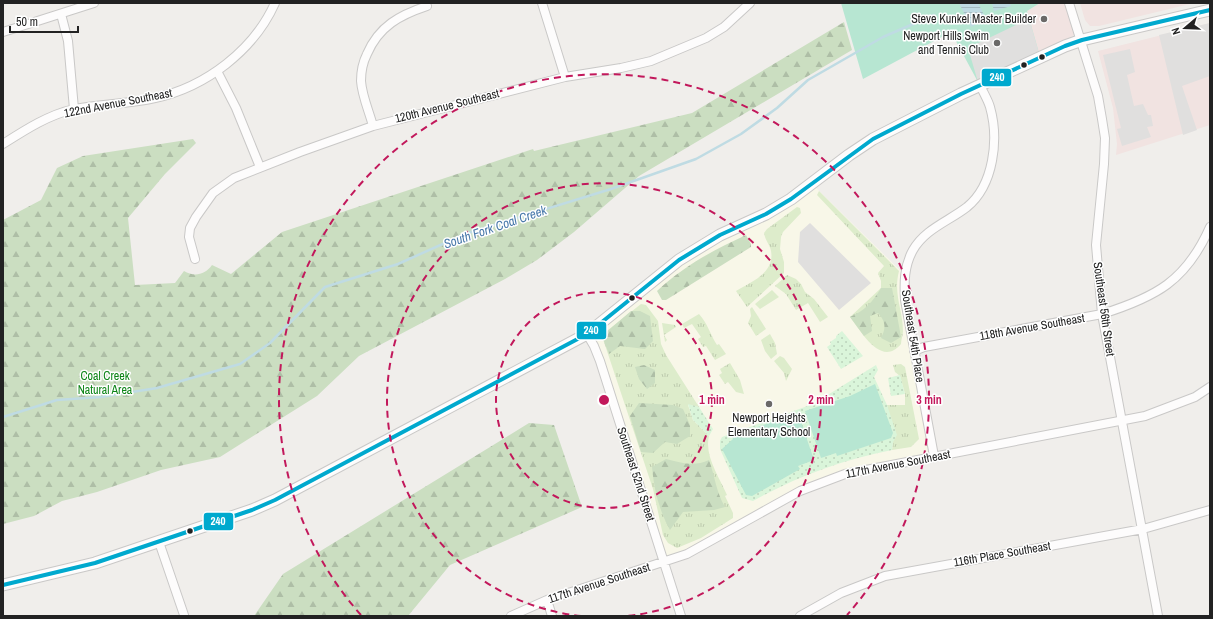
<svg xmlns="http://www.w3.org/2000/svg" width="1213" height="619" font-family="'Archivo Narrow',sans-serif">
  <style>
    .commercial { fill: #f1e3e1 }
    .education { fill: #f8f7e8 }
    .grass { fill: url(#grass-tufts) }
    .forest { fill: url(#forest-firs) }
    .park { fill: url(#park-dots) }
    .pitch { fill: #b7e6d2 }
    .parking { fill: #e0dfde }
    .water { fill: url(#water-rules) }
    .lines { fill: none; stroke-linecap: round; stroke-linejoin: round }
    .stream { stroke: #bfdbe3; stroke-width: 2.5 }
    .minor-casing { stroke: #c9c8c7; stroke-width: 10 }
    .tertiary-casing { stroke: #c9c8c7; stroke-width: 13 }
    .minor { stroke: #fdfcfc; stroke-width: 8 }
    .tertiary { stroke: #fdfcfc; stroke-width: 11 }
    .bus-1-casing { stroke: #fff; stroke-width: 7 }
    .bus-1 { stroke: #00a9ce; stroke-width: 4 }
    .ring { fill: none; stroke: #c2185b; stroke-width: 2; stroke-dasharray: 7 5 }
    .poi-dot { fill: #6a6968; stroke: #fff; stroke-width: 1.5 }
    .bus-dot { fill: #222; stroke: #fff; stroke-width: 1.5 }
    .labels { text-anchor: middle; dominant-baseline: central; stroke-width: 3; stroke-linejoin: round; paint-order: stroke }
    .poi-label { font-size: 12px; fill: #222; stroke: #fff; text-anchor: end }
    .street-label { font-size: 12px; fill: #222; stroke: #fff }
    .park-label { font-size: 12px; fill: #0c8416; stroke: #fff }
    .water-label { font-size: 13px; font-style: italic; fill: #4a7aab; stroke: #fff }
    .centre { fill: #c2185b; stroke: #fff; stroke-width: 2 }
    .ring-label { font-size: 12px; text-anchor: middle; font-weight: bold; fill: #c2185b; stroke: #fff; stroke-width: 3; stroke-linejoin: round; paint-order: stroke }
    .line-badge { stroke: #fff; stroke-width: 1.5 }
    .badge-label { font-size: 11px; text-anchor: middle; font-weight: bold; fill: #fff }
  </style>
  <defs>
    <pattern id="grass-tufts" width="24" height="20" patternUnits="userSpaceOnUse"><rect width="24" height="20" fill="#ddeccb"/><path d="M3 7l-1-3M5 7V3M7 7l1-3M15 17l-1-3M17 17v-4M19 17l1-3" fill="none" stroke="#bdcaae"/></pattern>
    <pattern id="forest-firs" width="22" height="20" patternUnits="userSpaceOnUse"><rect width="22" height="20" fill="#cbdec1"/><path d="M5 1l3.5 6h-7zM16 11l3.5 6h-7z" fill="#aebea6"/></pattern>
    <pattern id="park-dots" width="8" height="8" patternUnits="userSpaceOnUse"><rect width="8" height="8" fill="#daf5da"/><path d="M2 2h.1M6 6h.1" fill="none" stroke="#bbd2bb" stroke-width="1.8" stroke-linecap="round"/></pattern>
    <pattern id="water-rules" width="6" height="5" patternUnits="userSpaceOnUse"><rect width="6" height="5" fill="#bfdbe3"/><path d="M0 2.5h6" fill="none" stroke="#a4bcc2"/></pattern>
  </defs>
  <rect width="100%" height="100%" fill="#f0eeeb"/>
  <!-- commercial -->
  <path class="commercial" d="M1040,3h26l11,31 -38,19 -12,-42z
    M1080,3h114l-95,23h-9l-5,-6z
    M1210,23v102l-94,30 1,-11 -4,-36 -15,-57z"/>
  <!-- education -->
  <path class="education" d="M811,183l94,92 29,181 -111,25 -159,81 -77,-228 78,-64z"/>
  <!-- grass -->
  <path class="grass" d="M819,191l80,80c-6,23 4,39 4,60 0,4 -2,9 -2,13 -20,24 -40,-13 -51,-27l31,-29v-7l-3,-8 6,-7 -67,-71z
    M797,207l3,1 1,5 -18,19 -2,5 -1,12 4,13v11l-37,34 -11,-16c15,-9 39,-18 35,-40 -1,-6 -6,-11 -7,-18l3,-4z
    M787,275l9,4 5,5 4,8 9,7 14,18 -8,5 -12,-19 -12,7 -10,-16 -11,-8z
    M772,290l7,7 -19,12 -5,-5z
    M641,304l5,1 12,16 3,23 5,11 33,52 -11,-2 5,15 16,16c-5,19 10,41 18,59l-2,1 8,17v5l-32,20 -24,10 -9,-5 -5,-8 -10,-46 -50,-150 1,-5 4,-4z
    M752,307l14,22 -10,7 -8,-13 3,-7 -1,-7z
    M699,314c9,10 11,20 18,31l2,-1 7,10 -11,6 -9,-14 -3,1 -5,-8 3,-2 -9,-13 -8,4 -2,-4z
    M662,323l13,2 1,2 -12,8 3,5 -2,2z
    M770,334l5,9 2,11 -6,5 -6,-8 -4,-11z
    M780,356l4,2 8,11 -6,12 -2,-8 -10,-12z
    M730,363l10,17 4,14 -8,-2 -8,-10 -3,2 -6,-9 3,-2 -2,-4z
    M901,364l4,3 14,72 -8,8 -19,3 1,-8 -6,-37h18v-11l-5,-18 -5,-4 -2,-7z"/>
  <!-- forest -->
  <path class="forest" d="M844,22l8,28 -213,126 -65,56 -37,28 -32,19 -146,77 -42,40 -97,61 -59,13 -64,22 -35,9 -28,15 -31,8v-304l38,-20 16,-32 26,-12 110,-17 3,4 -31,31 -37,44 7,67 40,-2 9,-12c10,6 21,4 28,-6l19,9 51,-42 251,-83 1,2 158,-38z
    M746,235l5,9v3l-85,53h-4l-5,-9c28,-26 55,-40 89,-56z
    M881,288h11l9,49 -10,6 -10,-5c5,-10 5,-16 -3,-25l-8,3 2,15 -8,5 -14,-19c14,-6 23,-15 31,-29z
    M631,311h9l10,5 3,25 -8,8 -25,-3 -11,8 -6,-15 1,-5z
    M644,365l11,5v13l-8,6 -8,-10 -4,-12z
    M639,403l34,2 10,4 7,16v11l-13,8 -12,-2 -12,11 -12,-1 -11,-36z
    M529,423l25,2 28,82 -132,58 -42,51h-154l29,-42z
    M666,459c16,4 28,8 43,1 6,16 7,32 16,47l-11,3 -31,2 -13,18c-11,-20 -16,-40 -18,-63z"/>
  <!-- park -->
  <path class="park" d="M842,331l21,25 -22,13 -14,-22 4,-3 -1,-2 6,-4v-2z
    M876,365l2,5 -4,7 13,28 10,30 -4,7 -1,8c-50,10 -94,26 -139,51l-11,-3 -22,-49v-8l2,-4 91,-33z
    M900,375l5,19 -14,2 -3,-18z
    M688,404l11,3 14,22 -4,7 -16,-16z"/>
  <!-- pitch -->
  <path class="pitch" d="M841,3h199l-13,8 12,42 -61,29 -27,-50 -88,47z
    M875,384l18,49 -2,5 -54,18 -1,-3 -15,5 -16,-47 45,-15z
    M798,413l16,47 -16,6 2,3 -48,27 -6,-1 -24,-46 11,-10 -1,-3z"/>
  <!-- parking -->
  <path class="parking" d="M1022,22l9,3 8,28 -61,29 -10,-34z
    M1210,23v53l-28,10 15,44 -14,5 -24,-100z
    M1130,49l5,23 -8,3 7,31 9,-2 5,11h3l2,11 -6,1 4,10 -29,9 -5,-17 4,-1 -18,-73z
    M810,223l61,60 -32,27 -41,-48 2,-30z"/>
  <!-- water -->
  <path class="water" d="M959,3h19l8,16 -15,8z
    M992,3h18l1,3 -17,5z"/>
  <g class="lines">
    <!-- stream -->
    <path class="stream" d="M3,417l54,-17 44,-3 56,-9 83,-24 30,-21 55,-56 73,-23 67,-30 146,-45 85,-30 45,-25 36,-26 31,-28 75,-43 51,-22"/>
    <defs>
      <path id="minor" d="M542,3l23,74
        M1069,3l29,93 4,23 3,19 -1,26 -8,81 6,69 56,302
        M61,14l7,27 6,68
        M3,32l91,-29
        M217,71l19,37 24,59
        M373,126c-4,-15 -11,-30 -12,-45 0,-10 2,-19 6,-27 12,-28 33,-39 60,-48
        M3,144c22,-14 45,-29 71,-35 26,-5 54,-5 81,-11 51,-11 99,-48 120,-95
        M195,259l-6,-22 1,-9 6,-11 17,-24 21,-15 66,-26 73,-26 192,-49 56,-9 30,-7 55,-23 18,-11 26,-24
        M587,334l7,12 6,15 81,255
        M914,351l10,-4 178,-33c54,-17 84,-33 108,-87
        M934,456l-29,-156c-1,-17 -1,-34 8,-50 12,-21 36,-29 54,-43 27,-22 32,-68 23,-100 -2,-7 -7,-15 -10,-22
        M159,542l25,73
        M547,600l5,16
        M511,616l36,-16 140,-46 113,-63 45,-17 300,-58 50,-19 15,-10
        M800,616l41,-23 44,-17 258,-47 67,-19"/>
      <path id="tertiary" d="M3,585l92,-22 157,-53 23,-10 312,-166 92,-74 41,-25 46,-21 25,-15 58,-44 24,-16 88,-45 104,-48 17,-6 128,-30"/>
    </defs>
    <!-- minor casing -->
    <use href="#minor" class="minor-casing"/>
    <!-- tertiary casing -->
    <use href="#tertiary" class="tertiary-casing"/>
    <!-- minor -->
    <use href="#minor" class="minor"/>
    <!-- tertiary -->
    <use href="#tertiary" class="tertiary"/>
    <defs>
      <path id="bus-1" d="M3,585l92,-22 157,-53 23,-10 312,-166 92,-74 41,-25 46,-21 25,-15 82,-60 88,-45 104,-48 17,-6 128,-30"/>
    </defs>
    <!-- bus-1 casing -->
    <use href="#bus-1" class="bus-1-casing"/>
    <!-- bus-1 -->
    <use href="#bus-1" class="bus-1"/>
  </g>
  <!-- distance rings -->
  <g class="ring">
    <circle cx="604" cy="400" r="108"/>
    <path d="M581 616A217 217 0 1 1 627 616"/>
    <path d="M361 615A325 325 0 1 1 847 615"/>
  </g>
  <!-- markers -->
  <g class="poi-dot">
    <circle cx="1044" cy="19" r="4"/>
    <circle cx="997" cy="43" r="4"/>
    <circle cx="769" cy="404" r="4"/>
  </g>
  <g class="bus-dot">
    <circle cx="1042" cy="57" r="3.5"/>
    <circle cx="1024" cy="65" r="3.5"/>
    <circle cx="632" cy="298" r="3.5"/>
    <circle cx="190" cy="531" r="3.5"/>
  </g>
  <g class="labels">
    <!-- poi labels -->
    <g class="poi-label">
      <text x="1036" y="19">Steve Kunkel Master Builder</text>
      <text x="989" y="36">Newport Hills Swim<tspan x="989" dy="14">and Tennis Club</tspan></text>
      <text x="769" y="418" text-anchor="middle">Newport Heights<tspan x="769" dy="14">Elementary School</tspan></text>
    </g>
    <!-- street labels -->
    <g class="street-label">
      <text transform="translate(118 103) rotate(-11)">122nd Avenue Southeast</text>
      <text transform="translate(447 106) rotate(-14)">120th Avenue Southeast</text>
      <text transform="translate(1104 309) rotate(82)">Southeast 56th Street</text>
      <text transform="translate(1032 327) rotate(-10)">118th Avenue Southeast</text>
      <text transform="translate(913 336) rotate(81)">Southeast 54th Place</text>
      <text transform="translate(898 464) rotate(-11)">117th Avenue Southeast</text>
      <text transform="translate(636 474) rotate(72)">Southeast 52nd Street</text>
      <text transform="translate(1002 554) rotate(-10)">116th Place Southeast</text>
      <text transform="translate(599 583) rotate(-18)">117th Avenue Southeast</text>
    </g>
    <!-- park labels -->
    <g class="park-label">
      <text x="105" y="376">Coal Creek<tspan x="105" dy="14">Natural Area</tspan></text>
    </g>
    <!-- water labels -->
    <g class="water-label">
      <text transform="translate(495 227) rotate(-19)">South Fork Coal Creek</text>
    </g>
  </g>
  <circle cx="604" cy="400" r="6" class="centre"/>
  <g class="ring-label">
    <text x="712" y="404">1 min</text>
    <text x="821" y="404">2 min</text>
    <text x="929" y="404">3 min</text>
  </g>
  <g class="line-badge">
    <rect x="981" y="68" width="31" height="19" rx="4" fill="#00a9ce"/>
    <rect x="576" y="321" width="31" height="19" rx="4" fill="#00a9ce"/>
    <rect x="203" y="512" width="31" height="19" rx="4" fill="#00a9ce"/>
  </g>
  <g class="badge-label">
    <text x="997" y="81">240</text>
    <text x="591" y="334">240</text>
    <text x="218" y="525">240</text>
  </g>
  <!-- border -->
  <rect width="1213" height="619" fill="none" stroke="#222222" stroke-width="8"/>
  <!-- north arrow -->
  <g transform="translate(1185 28) rotate(251)" stroke="#ffffff" stroke-width="3" paint-order="stroke">
  <path d="M0-3L7 15L0 10L-7 15Z" fill="#222222"/>
  <text y="-6" font-size="11" font-weight="bold" text-anchor="middle" fill="#222222">N</text>
  </g>
  <!-- scale -->
  <path d="M10 26v6h68v-6" fill="none" stroke="#222222" stroke-width="2"/>
  <text x="16" y="26" font-size="12" fill="#222222" stroke="#ffffff" stroke-width="3" paint-order="stroke">50 m</text>
</svg>
